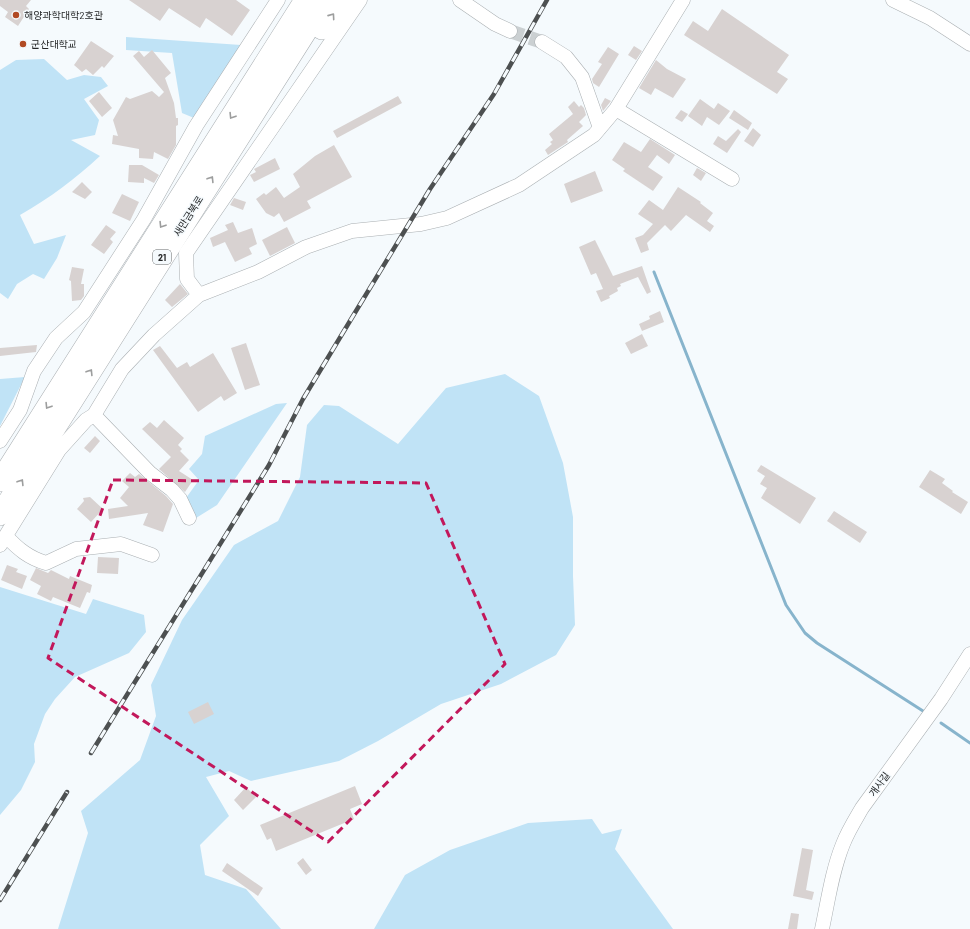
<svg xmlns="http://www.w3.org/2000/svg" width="970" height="929" font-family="Barlow,'Noto Sans KR',sans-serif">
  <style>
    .green { fill: #c0e3f6 }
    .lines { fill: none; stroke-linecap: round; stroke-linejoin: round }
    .stream { stroke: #87b4cc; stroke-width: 3 }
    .building { fill: #d8d2d1 }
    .minor-tunnel { stroke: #cbd0d2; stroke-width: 14; stroke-dasharray: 14 7; stroke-linecap: butt }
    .minor-casing { stroke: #aaafb2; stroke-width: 15 }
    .highway-casing { stroke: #aaafb2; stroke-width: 22 }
    .minor { stroke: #fff; stroke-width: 14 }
    .highway { stroke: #fff; stroke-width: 21 }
    .rail-casing { stroke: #4d5051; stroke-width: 4.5 }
    .rail { stroke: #f5fafd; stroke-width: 3; stroke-dasharray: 9; stroke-linecap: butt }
    .oneway { stroke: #9d9e9e }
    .marked { fill: none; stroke: #c2185b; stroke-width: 3; stroke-dasharray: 8 5; stroke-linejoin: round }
    .poi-dot { fill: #b14a24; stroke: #f5fafd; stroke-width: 1.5 }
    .labels { text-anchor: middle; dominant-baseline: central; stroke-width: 3; stroke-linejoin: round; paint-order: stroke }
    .shield { fill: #f5fafd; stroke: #636668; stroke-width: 1 }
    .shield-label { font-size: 9px; font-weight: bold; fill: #252728 }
    .poi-label { font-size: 10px; fill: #252728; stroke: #f5fafd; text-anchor: start }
    .street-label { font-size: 10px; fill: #252728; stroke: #f5fafd }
  </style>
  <rect width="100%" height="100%" fill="#f5fafd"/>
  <!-- green -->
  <path class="green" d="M126,37l115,8 -47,73 -12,-5 -10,-60 -46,-3z
    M44,59l23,21 17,-5 17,2 7,9 -24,13 15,21 -4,15 -24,5 29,16c-25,23 -50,42 -80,59l14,29 32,-9 -9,23 -13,21 -11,-5 -16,10 -9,15 -8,-6v-223l16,-10z
    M505,374l34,22 24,67 10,54v59l2,49 -19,30 -55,29 -60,20 -63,37 -39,20 -88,20 -22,-10 -23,6 23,39 -29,29 5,30 41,14 35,40h-223l30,-96 -7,-22 59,-51 16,-44 -5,-31 31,-65 52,-75 44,-24 22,-44 7,-52 17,-20 15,1 59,38 48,-56z
    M25,377l-25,49v-47z
    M287,403l-70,102 -21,13 -10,-20 13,-18 -10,-11 13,-15 3,-18 71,-32z
    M0,587l86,27 7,-15 51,16 2,17 -17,21 -54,24 -20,22 -10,15 -11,30 1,18 -14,28 -21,25z
    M592,819l10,15 20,-5 -7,20 58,80h-299l31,-54 45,-25 78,-27z"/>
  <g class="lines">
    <!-- stream -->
    <path class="stream" d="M654,272l132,333 19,28 12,10 106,68
      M941,723l29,20"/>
  </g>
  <!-- building -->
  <path class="building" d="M0,0h31l-5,6 3,3 -11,17 -13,-9 3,-5 -8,-6z
    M129,0h107l14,10 -18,26 -26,-18 -6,10 -31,-20 -9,13z
    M722,9l67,46 -12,17 11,7 -11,15 -93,-59 9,-14 15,10z
    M91,41l23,15 -10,12 -2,-2 -9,9 -7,-6 -4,3 -8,-7z
    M634,46l8,5 -6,9 -8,-5z
    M608,47l11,7 -20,33 -6,-4 -1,-4 10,-15 -4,-2z
    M152,50l19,23 -6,5 9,25 2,15h2v7l-2,1v19l-8,14 -14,-7 -1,7 -14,-1v-9l-27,-5 1,-9 5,1 -5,-16 13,-23 4,2 22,-8 7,6 5,-5 -31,-36 6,-5 5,6z
    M656,60l11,9 19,10 -13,19 -18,-10 -4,7 -12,-7z
    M99,92l13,16 -10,9 -13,-16z
    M398,96l4,7 -65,35 -4,-7z
    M605,98l6,3 -8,10 -2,-6z
    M700,99l14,10 4,-6 12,8 -11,14 -12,-8 -5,9 -14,-10z
    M574,101l5,6 2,-2 3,3 2,7 -7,7 4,4 -16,14 1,2 -20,13 -3,-5 7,-6 -2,-2 3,-2 -4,-6 24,-20 -5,-7z
    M681,110l7,4 -6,8 -7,-4z
    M734,110l18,13 -4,7 -19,-12z
    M753,128l8,7 -8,12 -9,-6z
    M738,129l3,3 -14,21 -14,-9 5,-8 8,5z
    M650,139l25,16 -6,9 -12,-9 -9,12 15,10 -10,14 -30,-20 2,-2 -13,-9 12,-18 17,10z
    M334,145l18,32 -45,24 4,7 -27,14 -5,-9 -5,4 -8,-4 -10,-14 8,-6 2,2 10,-8 8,11 16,-11 -7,-13 22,-18z
    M275,158l5,11 -26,13 -4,-7 6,-3 -2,-3z
    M129,165h13l17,10 -5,8 -10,-5v5l-16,-1z
    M697,168l9,5 -5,8 -8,-6z
    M595,171l8,20 -32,12 -7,-19z
    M82,182l10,10 -7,7 -13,-7z
    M678,187l23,15 -1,1 13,10 -6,8 7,5 -4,6 -24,-17 -15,16 -6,-6 -18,18 2,7 -8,3 -6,-15 8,-3 10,-11 -15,-10 11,-14 14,10z
    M122,194l17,8 -9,19 -18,-8z
    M234,198l12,4 -3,8 -13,-5z
    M233,222l5,11 14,-5 5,16 -8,4 3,6 -17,8 -10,-20 -12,5 -3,-9 18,-8 -3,-5z
    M106,225l10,7 -6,7 3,3 -9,12 -13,-9z
    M287,227l8,16 -25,13 -8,-16z
    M595,240l18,36 29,-10 9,26 -4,2 -9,-17 -18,7 1,2 -4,2 1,3 -9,5 1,2 -9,4 -5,-11 7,-2 -7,-16 -5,2 -12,-28z
    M72,267l12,2 -3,15h3v12l-3,4 -9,1 -1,-20 -2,-1z
    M180,284l8,10 -16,13 -7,-7z
    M660,311l4,11 -22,9 -3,-7 11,-5 -1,-3z
    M642,334l6,12 -17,8 -6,-11z
    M246,343l14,42 -15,5 -14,-42z
    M37,345l-1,7 -36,4v-8z
    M160,346l17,22 10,-6 3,5 23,-14 24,40 -13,8 -3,-5 -23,16 -45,-62z
    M164,420l20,18 -6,7 4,4 -2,2 9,9 -10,11 14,9 -8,12 -26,-23 12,-12 -29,-28 8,-7 7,6z
    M95,436l5,5 -10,12 -6,-5z
    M761,465l55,33 -16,26 -39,-26 6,-10 -7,-4 5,-8 -8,-5z
    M930,470l15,9 -3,4 11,8 -1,1 16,10 -7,12 -42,-27z
    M130,473l5,4 4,-3 27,22 7,8 -10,28 -20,-7 5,-12 -39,6 -1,-10 20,-3 -8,-8 9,-11 -7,-6z
    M90,497l13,12 -12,13 -14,-13 7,-8 -1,-3z
    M834,511l33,21 -7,11 -33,-22z
    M98,557l21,1 -1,16 -21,-1z
    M7,565l11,4 -2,3 11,4 -5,13 -21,-9z
    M36,568l12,5 3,-3 18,9 1,-3 22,9 -2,8 -3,-1 -7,16 -27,-11 -2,4 -14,-7 4,-8 -11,-6z
    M208,702l6,12 -20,10 -6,-12z
    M355,786l7,18 -12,5 4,10 -78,32 -5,-13 -4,2 -7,-15z
    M246,787l10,10 -13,13 -9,-10z
    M802,848l11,2 -7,40 8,2 -2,8 -19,-4z
    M303,858l9,12 -6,5 -9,-12z
    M227,863l36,25 -5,8 -36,-25z
    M791,913l8,1 -2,15h-9z"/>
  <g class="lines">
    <!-- minor-tunnel -->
    <path class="minor-tunnel" d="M510,31l32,11"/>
    <defs>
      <path id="minor" d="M460,0l35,24 15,7
        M893,0l37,18 40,26
        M542,42l24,15 16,20 18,51
        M616,109l116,70
        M199,295l-12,-16 -1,-26 174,-253
        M94,415l56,58 22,17 8,9 9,19
        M0,441l20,-31 14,-39 22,-33 28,-26 60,-93 52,-93 82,-126
        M6,536c12,13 23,22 40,27l30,-14 45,-5 31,11
        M0,545l59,-95 27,-30 8,-5 28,-46 32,-34 45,-40 59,-23 48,-25 46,-16 69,-7 26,-6 72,-33 75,-50 22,-26 67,-109
        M822,929c6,-28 10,-58 21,-85 5,-13 12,-24 19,-36l79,-109 29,-45"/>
      <path id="highway" d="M322,29l21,-29
        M0,481l305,-481
        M0,515l326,-515"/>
    </defs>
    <!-- minor casing -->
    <use href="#minor" class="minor-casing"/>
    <!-- highway casing -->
    <use href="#highway" class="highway-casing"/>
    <!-- minor -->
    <use href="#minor" class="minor"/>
    <!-- highway -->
    <use href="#highway" class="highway"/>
    <defs>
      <path id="rail" d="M91,753l178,-288 34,-66 53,-88 74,-122 64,-95 53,-94
        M0,900l67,-108"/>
    </defs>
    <!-- rail casing -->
    <use href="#rail" class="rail-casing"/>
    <!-- rail -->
    <use href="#rail" class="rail"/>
  </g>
  <!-- one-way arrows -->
  <defs><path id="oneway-chevron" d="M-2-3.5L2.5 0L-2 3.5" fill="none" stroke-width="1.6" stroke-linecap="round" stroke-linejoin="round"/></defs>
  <g class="oneway">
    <use href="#oneway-chevron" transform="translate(332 16) rotate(-55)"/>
    <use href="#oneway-chevron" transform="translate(232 116) rotate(122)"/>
    <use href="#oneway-chevron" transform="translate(211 179) rotate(-58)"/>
    <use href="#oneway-chevron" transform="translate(162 225) rotate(122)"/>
    <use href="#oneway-chevron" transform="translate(90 372) rotate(-58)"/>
    <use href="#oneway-chevron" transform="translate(48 406) rotate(122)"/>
    <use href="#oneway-chevron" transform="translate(21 482) rotate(-58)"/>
  </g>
  <!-- marked area -->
  <path class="marked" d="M113,480l313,3 79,181 -177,178 -280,-184z"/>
  <!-- markers -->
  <g class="poi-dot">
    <circle cx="16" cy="15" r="4"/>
    <circle cx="23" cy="44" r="4"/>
  </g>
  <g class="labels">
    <!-- shield labels -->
    <rect class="shield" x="153" y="250" width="18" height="14" rx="3"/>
    <g class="shield-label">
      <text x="162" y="257">21</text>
    </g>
    <!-- poi labels -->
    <g class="poi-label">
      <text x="24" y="15">해양과학대학2호관</text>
      <text x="31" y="44">군산대학교</text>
    </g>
    <!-- street labels -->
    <g class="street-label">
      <text transform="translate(188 216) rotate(-58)">새만금북로</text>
      <text transform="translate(879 784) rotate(-54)">개사길</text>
    </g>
  </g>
</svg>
